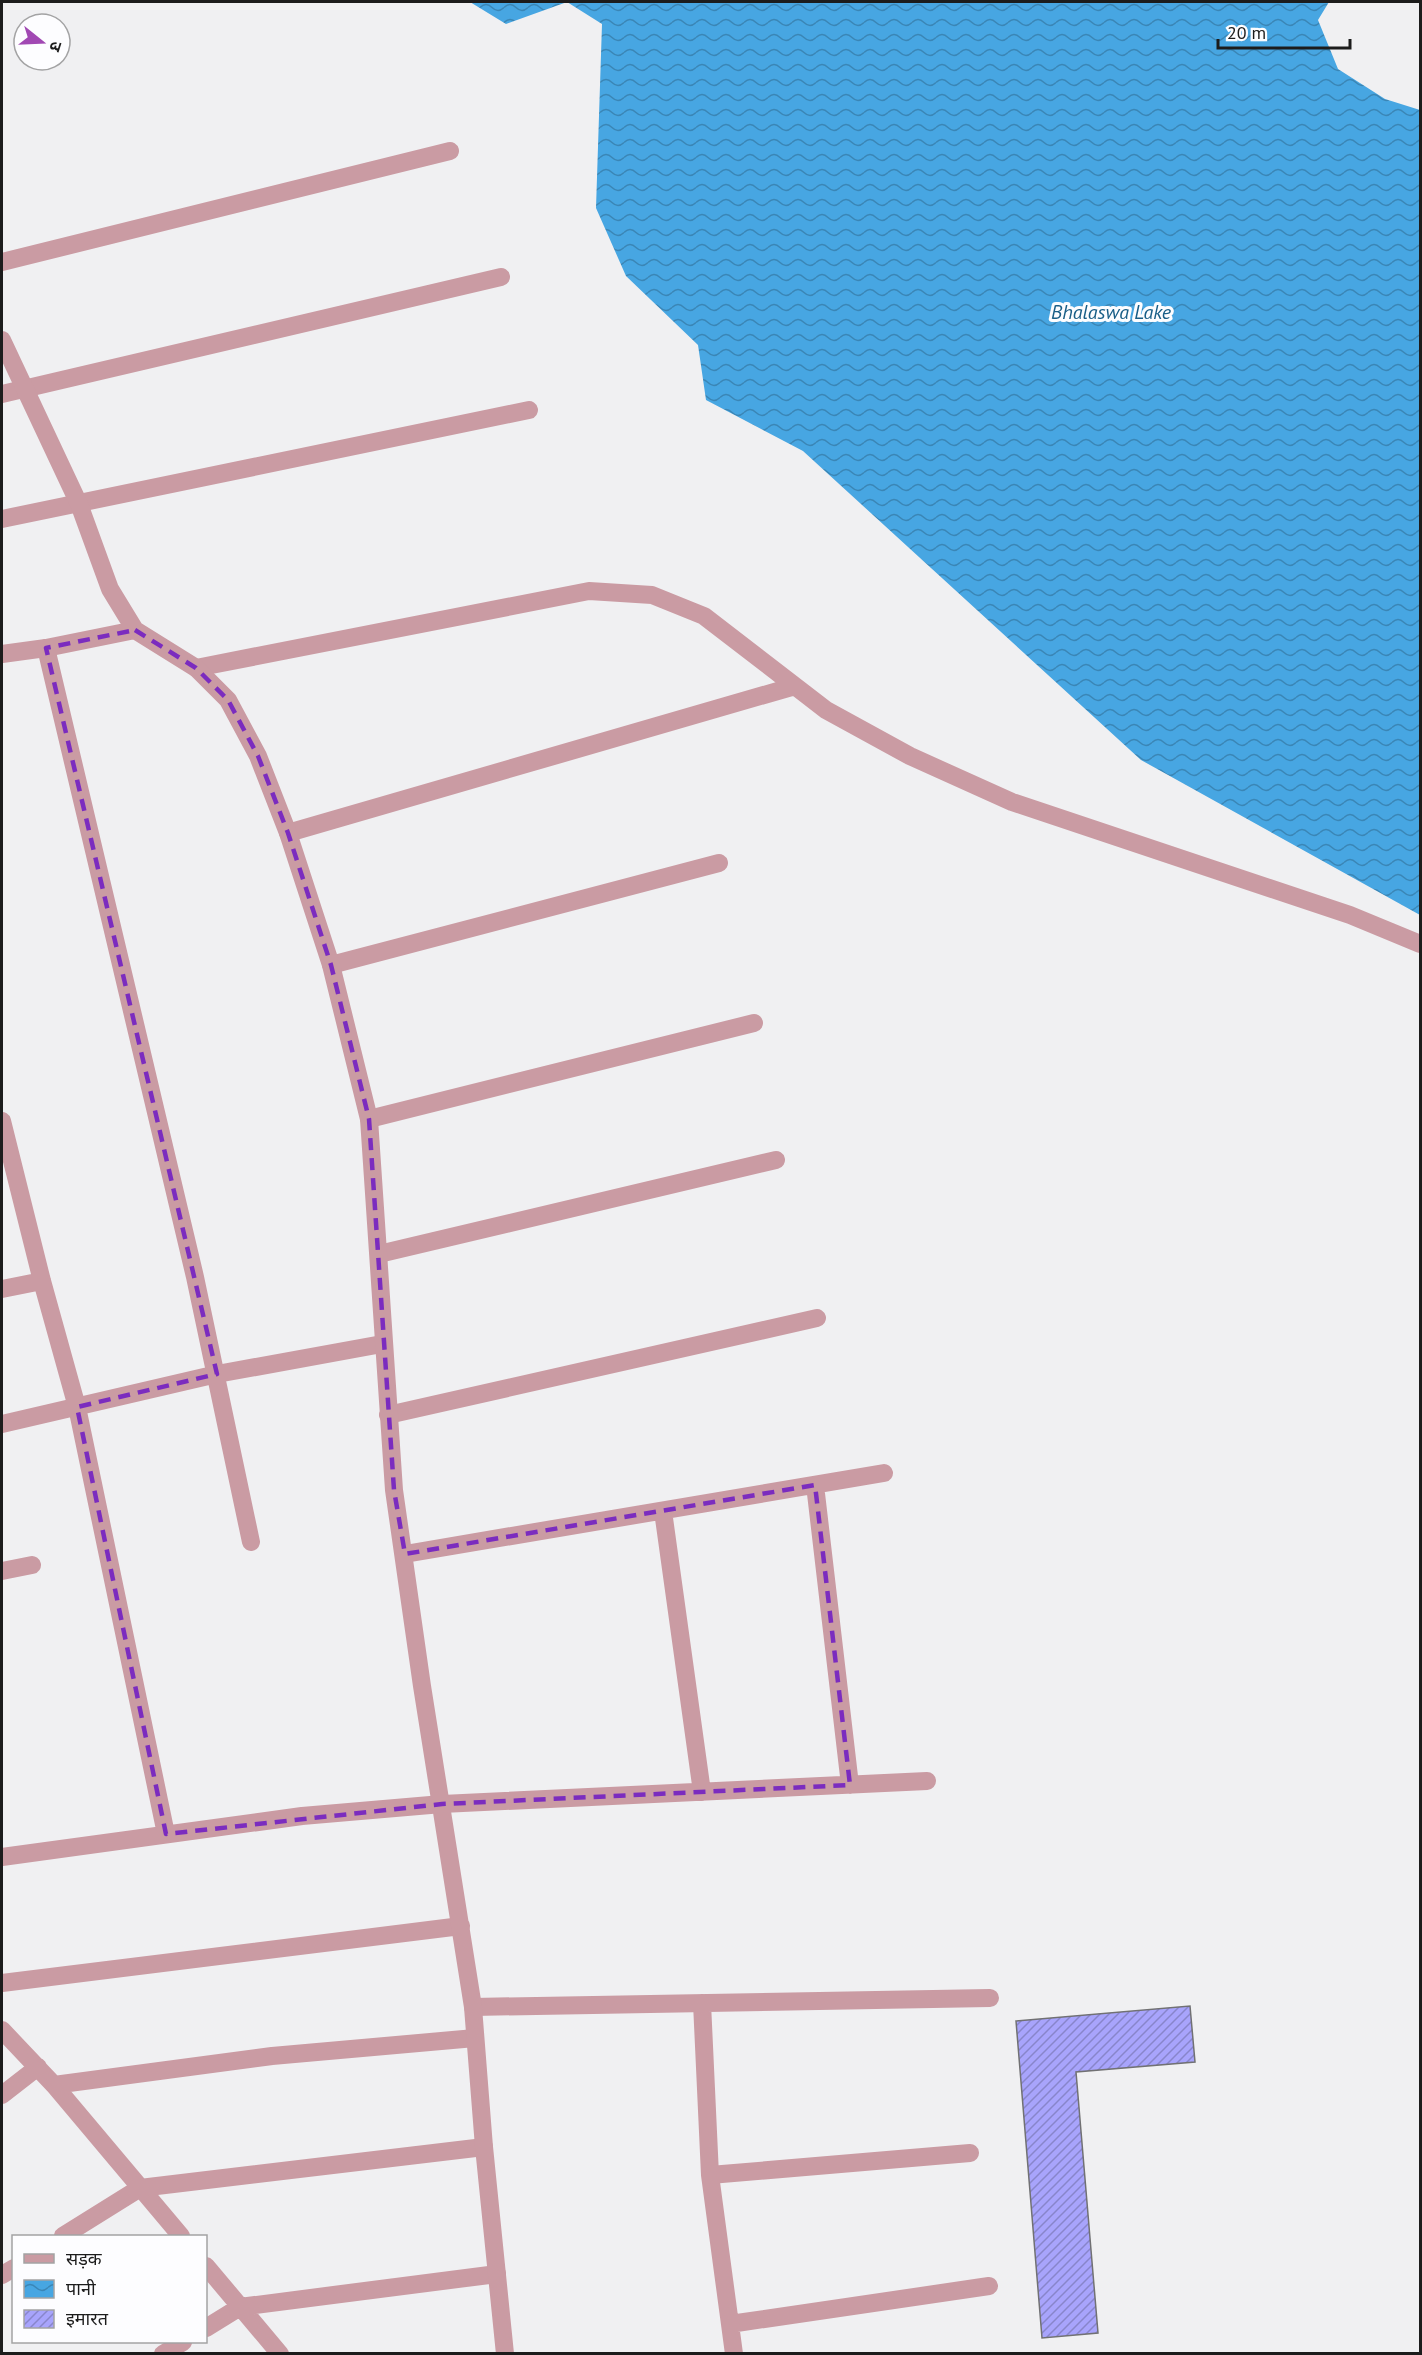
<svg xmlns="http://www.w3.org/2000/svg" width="1422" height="2355" font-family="'PT Sans','Noto Sans Devanagari',sans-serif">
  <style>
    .water { fill: url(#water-waves) }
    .building { fill: url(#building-hatch); stroke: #717173; stroke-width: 1.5 }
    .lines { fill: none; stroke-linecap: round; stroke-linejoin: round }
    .minor { stroke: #ca9ba3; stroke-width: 18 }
    .tertiary { stroke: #ca9ba3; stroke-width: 18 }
    .marked { fill: none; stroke: #7b2cbf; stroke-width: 4.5; stroke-dasharray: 12 8; stroke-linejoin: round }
    .labels { text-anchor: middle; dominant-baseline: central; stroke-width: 6; stroke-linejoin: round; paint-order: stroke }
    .water-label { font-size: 20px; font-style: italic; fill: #195e87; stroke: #fdfdff }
  </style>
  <defs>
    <pattern id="water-waves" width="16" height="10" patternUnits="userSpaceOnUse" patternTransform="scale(1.5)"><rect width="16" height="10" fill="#47a6e2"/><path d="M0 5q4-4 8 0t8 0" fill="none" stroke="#3a86b6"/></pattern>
    <pattern id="building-hatch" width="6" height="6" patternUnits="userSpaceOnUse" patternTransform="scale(1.5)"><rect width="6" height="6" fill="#a8a4fc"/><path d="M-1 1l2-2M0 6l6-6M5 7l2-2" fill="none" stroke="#8885cb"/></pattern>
  </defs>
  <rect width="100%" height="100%" fill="#f0f0f2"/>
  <!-- water -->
  <path class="water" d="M470,2h859l-11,18 20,49 47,30 35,11v805l-279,-155 -338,-309 -97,-51 -8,-55 -72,-69 -30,-68 6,-184 -35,-22 -61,22z"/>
  <!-- building -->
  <path class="building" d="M1190,2006l5,56 -119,10 22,261 -56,5 -26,-317z"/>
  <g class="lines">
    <!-- minor -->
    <path class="minor" d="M2,262l448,-111
      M2,394l499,-117
      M2,519l527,-109
      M46,648l149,629 56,265
      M196,668l393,-77 63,4 52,21 122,94 84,46 102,46 338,113 70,29
      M288,833l507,-147
      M331,965l388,-102
      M369,1119l385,-96
      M2,1121l40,160 35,126 89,427
      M379,1254l397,-94
      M2,1289l40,-8
      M388,1415l429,-97
      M2,1424l215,-50 165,-30
      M815,1485l35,300
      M663,1511l39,281
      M405,1554l479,-81
      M2,1571l30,-6
      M2,1857l300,-41 140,-12 485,-23
      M2,1983l459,-57
      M702,2003l8,172 24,179
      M473,2007l517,-9
      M2,2030l52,55 127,151
      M54,2085l218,-29 203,-18
      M2,2095l36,-28
      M710,2175l260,-22
      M63,2236l77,-48 344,-41
      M206,2266l74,88
      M2,2275l12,-7
      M730,2324l259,-38
      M206,2328l34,-21 257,-33
      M163,2354l20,-12"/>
    <!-- tertiary -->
    <path class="tertiary" d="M2,340l77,164 31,85 25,41 61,38 32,32 30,56 30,77 43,132 38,154 25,371 28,196 51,321 11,140 21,207
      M2,654l44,-6 89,-18"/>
  </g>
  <!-- marked area -->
  <path class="marked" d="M135,630l61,38 32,32 30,56 30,77 43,132 38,154 25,371 11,64 410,-69 35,300 -408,19 -276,30 -89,-427 140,-33 -171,-726z"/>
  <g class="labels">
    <!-- water labels -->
    <g class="water-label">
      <text x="1111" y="312">Bhalaswa Lake</text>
    </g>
  </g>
  <!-- border -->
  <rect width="1422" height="2355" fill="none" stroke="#1c1c1c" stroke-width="6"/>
  <!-- legend -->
  <rect x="12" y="2235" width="195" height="108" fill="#fdfdff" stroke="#a3a3a4" stroke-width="1.5"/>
  <rect x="24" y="2254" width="30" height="9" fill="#ca9ba3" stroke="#a3a3a4" stroke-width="1.5"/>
  <text x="66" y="2265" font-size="18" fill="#1c1c1c">सड़क</text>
  <rect x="24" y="2280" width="30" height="18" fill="url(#water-waves)" stroke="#a3a3a4" stroke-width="1.5"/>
  <text x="66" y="2295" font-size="18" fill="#1c1c1c">पानी</text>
  <rect x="24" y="2310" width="30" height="18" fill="url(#building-hatch)" stroke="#a3a3a4" stroke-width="1.5"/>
  <text x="66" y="2325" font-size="18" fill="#1c1c1c">इमारत</text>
  <!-- north arrow -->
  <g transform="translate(42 42) rotate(108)"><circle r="28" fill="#fdfdff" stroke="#a3a3a4" stroke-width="1.5"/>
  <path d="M0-4.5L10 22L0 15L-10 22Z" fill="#a148b3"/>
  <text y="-9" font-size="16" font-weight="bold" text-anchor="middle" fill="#1c1c1c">उ</text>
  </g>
  <!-- scale -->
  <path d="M1218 39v9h132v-9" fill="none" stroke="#1c1c1c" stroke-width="3"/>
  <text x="1227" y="39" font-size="18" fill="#1c1c1c" stroke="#fdfdff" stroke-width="4.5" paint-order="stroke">20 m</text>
</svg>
